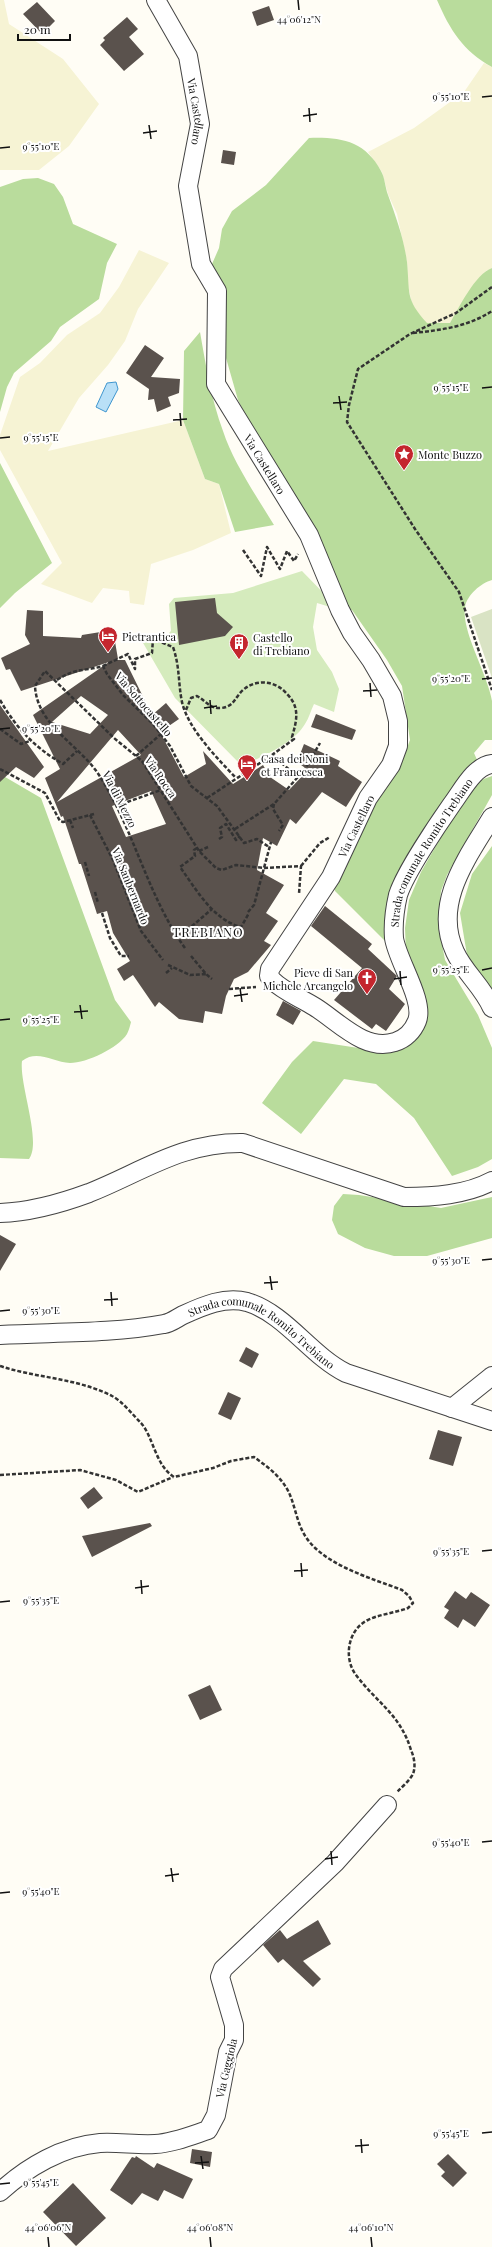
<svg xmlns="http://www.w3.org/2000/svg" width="492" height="2247" font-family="'Playfair Display',serif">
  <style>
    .farmland { fill: #f6f3d4 }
    .green { fill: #d5ebbd }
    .forest { fill: #b9dc9c }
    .cemetery { fill: #d9e3c4 }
    .water { fill: #b9e0f7; stroke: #3f96cf }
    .building { fill: #5a524d; fill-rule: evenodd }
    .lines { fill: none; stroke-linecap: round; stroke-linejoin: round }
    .minor-casing { stroke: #444; stroke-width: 20 }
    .path { stroke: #333; stroke-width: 2.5; stroke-dasharray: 4 2; stroke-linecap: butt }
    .minor { stroke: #fff; stroke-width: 18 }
    .ticks { fill: none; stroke: #111; stroke-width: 1.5 }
    .labels { text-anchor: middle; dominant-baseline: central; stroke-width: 4; stroke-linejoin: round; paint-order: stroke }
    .street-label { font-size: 11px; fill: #111; stroke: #fff }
    .poi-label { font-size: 11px; fill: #111; stroke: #fff; text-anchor: start }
    .quarter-label { font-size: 13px; letter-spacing: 1px; fill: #111; stroke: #fff }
    .ticks-label { font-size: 10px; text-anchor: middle; fill: #111; stroke: #fff; stroke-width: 4; stroke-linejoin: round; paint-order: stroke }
  </style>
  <rect width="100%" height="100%" fill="#fffdf5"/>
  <!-- farmland -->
  <path class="farmland" d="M0,0h4l5,24 54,35 36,45 -30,42 -30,24h-39z
    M484,63l8,4v201l-6,3 -14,17 -22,35 -23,1 -14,-16 -5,-22 -1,-24 -10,-48 -9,-20 -6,-22 -14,-20 46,-24 50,-36z
    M139,250l30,13 -31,46 -13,32 -17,24 -29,33 -31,53 135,-31 22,59 14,5 12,49 -38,17 -42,14 -7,41 -14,-2 -1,-12 -26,-3 -11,15 -51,-19 21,-21 -62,-113v-15l20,-58 20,-14 27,-28 33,-22 19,-26z"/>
  <!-- green -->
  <path class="green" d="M302,571l38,39 -23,-7 -4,24 4,23 15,22 7,17 -5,23 -20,-8c-3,6 -5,14 -9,20 -11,19 -43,33 -63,42l-67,-68 -36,-62 29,-2 3,-3 -2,-27 5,-6 59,-5z"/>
  <!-- forest -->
  <path class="forest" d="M437,0h55v67c-29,-16 -42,-37 -55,-67z
    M309,138c32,-1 56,3 72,33 4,7 4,16 7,24 8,22 16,44 19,67 3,31 -2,37 20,61h23c9,-15 25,-49 42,-55v312c-11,3 -25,15 -27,27 -4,24 23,68 27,94 0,12 0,27 0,39h-7l-11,13 4,9 -31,35 -61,145 -51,-51 -4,-14 60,-112 13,-9 6,-16 -8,-54 -15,-26 -35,-50h-12l-102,-210 -22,-77 -4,-59 7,-16 3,-19 10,-18 34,-26z
    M38,178l16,6 9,13 10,27 44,20 -10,19 -8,36 -39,28 -9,14 -37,32 -7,14 -7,25v-225l23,-8z
    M200,332c6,34 11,67 23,99 10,31 34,66 51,94l-39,7 -16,-48 -14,-5 -22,-59 1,-69z
    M0,463l52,100 -37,30 -15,15z
    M0,774l41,24 74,202 16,22c-1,4 -2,8 -4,12 -9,14 -40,29 -57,29 -17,-1 -33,-14 -48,-2 -3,23 20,81 7,98l-29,-1z
    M492,776v19l-45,80 -6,16 -3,32 7,37 33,55 14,33v111l-14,8 -26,9 -38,-58 -38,-34 -32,-5 -43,55 -39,-31 30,-41 21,-21 52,8 56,-19 -15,-75 -1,-27 4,-28 12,-28 32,-56 25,-35z
    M492,846v147l-25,-38 -7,-42 12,-39z
    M343,1194l16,1 82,13 51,-11v41l-65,18h-33l-29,-8 -27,-14 -6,-14 2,-14z"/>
  <!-- cemetery -->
  <path class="cemetery" d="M492,609v69l-21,-61z"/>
  <!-- water -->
  <path class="water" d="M116,382l2,7 -12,23 -10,-5 11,-24z"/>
  <!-- building -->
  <path class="building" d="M37,2l18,19 -13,13 -19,-20z
    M269,6l5,14 -17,6 -5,-14z
    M127,17l11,12 -9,8 15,17 -20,17 -24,-26 5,-5 -2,-2z
    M223,150l13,2 -2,13 -13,-2z
    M145,345l19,13 -13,19 29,2 -1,14 -11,4 3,9 -14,6 -3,-13 -6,1 1,-11 -23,-16z
    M215,598l2,15 16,14 -8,9 -46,9 -4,-43z
    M27,610l16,1v25l38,2 1,-3 31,-5 5,29 -4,1h11l27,55 14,-12 13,16 -19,13 24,45 22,-13 -3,-13 30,33 30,-19 7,12 19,13 19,-20 -11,-8 7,-18 36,17 -2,5 24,16 -16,25 -24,-15 -26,32 -6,-5 -13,27 -14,-8 -6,32 27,15 -18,28 12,8 -14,20 7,4 -23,27 -14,7 -8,17 -4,18 -17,-3 -2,12 -24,-4 -20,-17 -4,5 -22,-32 -9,6 -7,-12 13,-8 -17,-28 -6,-22 -10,3 -16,-50h-2l-16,-48 -2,1 -16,-39 15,-9 -27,-54 76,-53 -88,29 -11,-22 -4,1 -5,-12 29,-14 -5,-9zM81,696l27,19 -18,19 -38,-12zM118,730l23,25 -84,47zM151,791l15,33 -40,13 -14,-31z
    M0,705l44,62 -10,11 -18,-11 -16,15z
    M316,714l40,16 -4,10 -41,-13z
    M325,906l47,38 -4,5 29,27 -8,13 16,15 -19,27 -10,-7 -4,5 -38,-29 28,-32 -51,-42z
    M283,1001l18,10 -8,14 -17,-10z
    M0,1235l16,9 -16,27z
    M246,1347l13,7 -7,14 -13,-7z
    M228,1392l13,6 -10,22 -13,-6z
    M438,1430l24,7 -9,29 -24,-7z
    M94,1487l9,11 -15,11 -8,-11z
    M150,1523l2,3 -60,31 -10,-21z
    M455,1591l11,8 5,-7 19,13 -15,22 -12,-8 -5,9 -14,-10 5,-8 -5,-3z
    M210,1685l12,25 -22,10 -12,-25z
    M318,1920l13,24 -28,17 18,18 -8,8 -30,-28 -5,4 -15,-18 17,-15 7,9z
    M192,2149l20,3 -2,15 -20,-4z
    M448,2154l19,19 -14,14 -12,-11 4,-4 -8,-8z
    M136,2156l18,12 3,-5 36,16 -10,20 -19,-9 -6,11 -16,-8 -10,12 -22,-15 22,-33 3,1z
    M73,2183l33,35 -30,28 -33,-34z"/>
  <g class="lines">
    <defs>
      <g id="minor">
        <path id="s1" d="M156,0l32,56 12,68 -12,62 13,78 16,27 -1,93 93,151 31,75 12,23 19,27 21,36 6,25v25l-7,19 -23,33 -37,79 -61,92 -1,7 3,4c12,12 29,18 43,27 24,15 50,45 80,35 10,-3 18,-11 22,-21 8,-20 -20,-61 -23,-83 -1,-13 1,-30 4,-43 7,-22 40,-71 54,-91 10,-13 22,-38 40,-40"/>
        <path d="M492,817c-24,40 -60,86 -37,135 9,20 28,35 37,56"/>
        <path d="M0,1213c29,-1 62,-10 89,-20 53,-21 93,-51 154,-50l161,54c29,0 62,-2 88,-16"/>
        <path id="s2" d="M0,1335c54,-3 110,-1 164,-11 7,-1 13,-6 19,-9 20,-9 42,-19 64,-13 39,12 63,53 99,71l146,48"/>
        <path d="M452,1408l40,-32"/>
        <path d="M0,2192c27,-25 63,-46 100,-49 18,-1 37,2 55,1 18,-1 35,-8 53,-14l8,-15 12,-63 6,-12v-15l-14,-48 3,-8 112,-106 52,-58"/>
      </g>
    </defs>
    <!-- minor casing -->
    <use href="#minor" class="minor-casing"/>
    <!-- path -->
    <path class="path" d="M492,287l-36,26 -46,21 -52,35 -9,36 -2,17 68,107 44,63 33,98
      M413,333c28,-3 54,-6 79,-22
      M243,550l18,26 6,-29 13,22 7,-18 7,10 4,-7
      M103,666l25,-12 7,15v-10l17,-6 1,-14 20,8c7,20 5,36 9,55 6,27 36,57 54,76
      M57,680c20,-13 25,-8 46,-14l4,8 16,21 30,29 17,22 21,40 26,20 27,37 13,-4 12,8
      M0,700c17,29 34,47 63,64l14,-13
      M186,710l5,-12 6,-2c9,5 13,13 24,12 13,-1 14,-11 22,-18 14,-12 33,-9 44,4 13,13 10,26 5,43l2,2 -22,16
      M0,729l21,15 9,-3
      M136,756l25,-22
      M0,769l45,24 15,28 3,1 31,-8
      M207,798l65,-43 26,22
      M274,804l-1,5 10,16 -4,6
      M116,806l45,-16
      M90,815l23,45 28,71 22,29
      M70,820l3,8
      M235,829l39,-25 31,-35 15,-26
      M219,839l3,-2 -2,-9 6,-4 10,16 4,-4
      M197,848l-3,2 1,6 -15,11c16,22 33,53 61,60l8,-14
      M199,851l9,-4
      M85,862l4,14
      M301,866l19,-23 10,-6
      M95,892l3,11
      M248,912l6,-7 17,-63
      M102,913l8,25 11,18h8
      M178,938l34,-29
      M185,948c-38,-53 -51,-119 -86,-173 -20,-31 -62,-49 -64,-89l10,-15 69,67 28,23 57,90 17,17 6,2 14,-5 28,3 37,-2 -2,28
      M191,956l15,18 6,5
      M168,965l22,10 16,-1
      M166,973l6,-5
      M229,989l27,-2
      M0,1366c36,12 77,12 112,30 10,5 21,19 29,27 13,15 14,42 33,54l39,-9 18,-7 23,-4c14,10 29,21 36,38 5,12 7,26 13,37 16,32 68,46 99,58l7,6 4,7 -5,5c-13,5 -28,6 -40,12 -20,9 -25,38 -12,55 21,28 44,39 55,75 3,7 5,16 2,24 -3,6 -11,13 -16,18
      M0,1475l80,-5 36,10 22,12 35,-15"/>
    <!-- minor -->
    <use href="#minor" class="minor"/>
  </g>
  <!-- ticks -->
  <path class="ticks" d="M298,0l1,10M482,97l10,-1M309,108l1,14M303,116l14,-2M149,125l2,14M143,133l14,-2M0,148l10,-1M482,388l10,-1M339,396l2,14M333,403l14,-1M180,413l1,13M173,420l14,-1M0,438l10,-1M482,679l10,-1M370,683l1,14M363,691l14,-1M210,700l1,14M204,708l13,-2M0,729l10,-1M482,970l10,-2M400,971l1,14M394,979l13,-2M240,988l2,14M234,996l14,-2M80,1005l2,14M74,1012l14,-1M0,1020l10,-1M482,1260l10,-1M270,1276l2,14M264,1283l14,-1M111,1292l1,14M104,1300l14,-1M0,1311l10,-1M482,1551l10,-1M301,1563l1,14M294,1571l14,-1M141,1580l1,14M135,1588l14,-2M0,1602l10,-1M482,1842l10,-1M331,1851l1,14M325,1859l13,-2M171,1868l2,14M165,1876l14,-2M0,1893l10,-1M482,2133l10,-1M361,2139l1,14M355,2146l14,-1M201,2156l2,13M195,2163l14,-1M0,2184l10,-1M48,2237l1,10M210,2237l1,10M371,2237l1,10"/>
  <!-- icons -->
  <defs>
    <symbol id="sight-pin" viewBox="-11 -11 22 30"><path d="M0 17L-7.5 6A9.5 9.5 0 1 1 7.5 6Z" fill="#c4262e" stroke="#fff"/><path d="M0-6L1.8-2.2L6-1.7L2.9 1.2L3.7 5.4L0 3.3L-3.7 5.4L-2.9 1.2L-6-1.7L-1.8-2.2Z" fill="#fff"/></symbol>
    <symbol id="hotel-pin" viewBox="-11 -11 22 30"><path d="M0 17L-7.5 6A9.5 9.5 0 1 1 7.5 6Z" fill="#c4262e" stroke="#fff"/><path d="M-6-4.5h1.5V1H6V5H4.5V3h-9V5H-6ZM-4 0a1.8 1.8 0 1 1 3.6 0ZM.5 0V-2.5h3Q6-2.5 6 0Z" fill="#fff"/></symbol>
    <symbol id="building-pin" viewBox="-11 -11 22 30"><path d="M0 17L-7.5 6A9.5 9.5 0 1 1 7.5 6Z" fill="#c4262e" stroke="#fff"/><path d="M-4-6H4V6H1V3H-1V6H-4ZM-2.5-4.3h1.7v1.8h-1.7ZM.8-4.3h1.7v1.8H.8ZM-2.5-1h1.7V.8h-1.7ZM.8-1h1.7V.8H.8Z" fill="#fff"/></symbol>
    <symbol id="church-pin" viewBox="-11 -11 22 30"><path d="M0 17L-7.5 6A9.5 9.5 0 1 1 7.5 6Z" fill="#c4262e" stroke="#fff"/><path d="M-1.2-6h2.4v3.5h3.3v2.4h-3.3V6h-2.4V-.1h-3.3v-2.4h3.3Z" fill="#fff"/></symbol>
  </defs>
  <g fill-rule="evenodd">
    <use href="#sight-pin" x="393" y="443" width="22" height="30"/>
    <use href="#hotel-pin" x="97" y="625" width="22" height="30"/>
    <use href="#building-pin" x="228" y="632" width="22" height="30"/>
    <use href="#hotel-pin" x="236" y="753" width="22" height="30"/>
    <use href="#church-pin" x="356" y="967" width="22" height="30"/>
  </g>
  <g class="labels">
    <!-- street labels -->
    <g class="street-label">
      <text stroke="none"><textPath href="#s1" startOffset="121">Via Castellaro</textPath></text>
      <text stroke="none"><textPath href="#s1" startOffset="494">Via Castellaro</textPath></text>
      <text transform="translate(144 704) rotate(49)">Via Sottocastello</text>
      <text transform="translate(161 777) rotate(56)">Via Rocca</text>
      <text transform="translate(120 799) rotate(63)">Via di Mezzo</text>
      <text transform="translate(356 826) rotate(-64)">Via Castellaro</text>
      <text stroke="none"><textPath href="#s1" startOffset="1436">Strada comunale Romito Trebiano</textPath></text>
      <text transform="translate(131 886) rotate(68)">Via Sanbernardo</text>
      <text stroke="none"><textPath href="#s2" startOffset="276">Strada comunale Romito Trebiano</textPath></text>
      <text transform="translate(226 2068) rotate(-77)">Via Gaggiola</text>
    </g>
    <!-- poi labels -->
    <g class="poi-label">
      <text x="418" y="454">Monte Buzzo</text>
      <text x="122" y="636">Pietrantica</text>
      <text x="253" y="637">Castello<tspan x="253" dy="13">di Trebiano</tspan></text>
      <text x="261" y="758">Casa dei Noni<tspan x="261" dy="13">et Francesca</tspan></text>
      <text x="353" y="972" text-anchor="end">Pieve di San<tspan x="353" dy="13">Michele Arcangelo</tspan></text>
    </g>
    <!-- quarter labels -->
    <g class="quarter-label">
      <text x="208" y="931">TREBIANO</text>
    </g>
  </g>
  <g class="ticks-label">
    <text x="299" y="23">44°06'12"N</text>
    <text x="451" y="100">9°55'10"E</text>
    <text x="41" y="150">9°55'10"E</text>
    <text x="451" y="391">9°55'15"E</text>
    <text x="41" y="441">9°55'15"E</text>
    <text x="451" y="682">9°55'20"E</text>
    <text x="41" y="732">9°55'20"E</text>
    <text x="451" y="973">9°55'25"E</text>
    <text x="41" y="1023">9°55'25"E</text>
    <text x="451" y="1264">9°55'30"E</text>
    <text x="41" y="1314">9°55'30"E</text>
    <text x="451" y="1555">9°55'35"E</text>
    <text x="41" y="1604">9°55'35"E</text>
    <text x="451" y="1846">9°55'40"E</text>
    <text x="41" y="1895">9°55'40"E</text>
    <text x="451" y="2137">9°55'45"E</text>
    <text x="41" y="2186">9°55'45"E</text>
    <text x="48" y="2231">44°06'06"N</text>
    <text x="210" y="2231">44°06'08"N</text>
    <text x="371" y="2231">44°06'10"N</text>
  </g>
  <!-- scale -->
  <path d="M18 34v6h52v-6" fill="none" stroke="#111111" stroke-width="2"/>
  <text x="24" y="34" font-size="12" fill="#111111" stroke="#ffffff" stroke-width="3" paint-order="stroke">20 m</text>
</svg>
